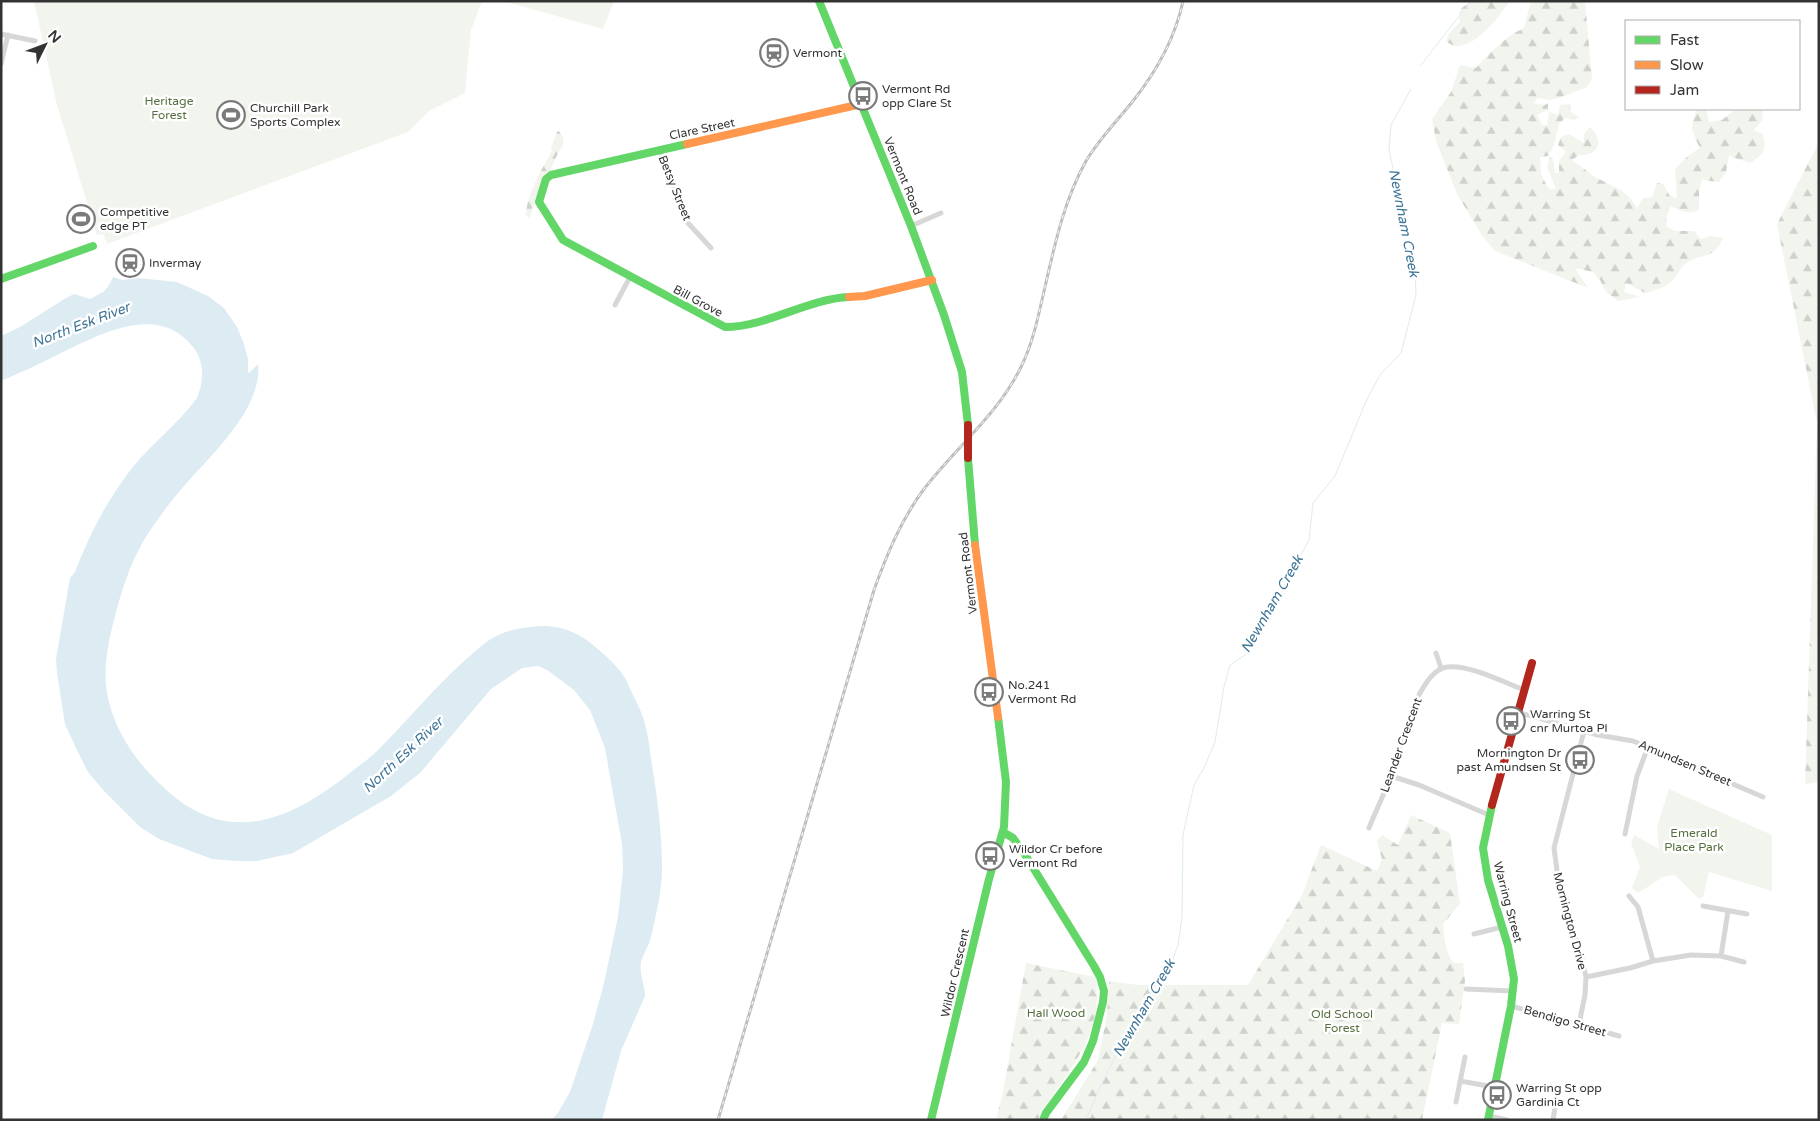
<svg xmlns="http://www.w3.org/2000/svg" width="1820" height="1121" font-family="'Varela Round',sans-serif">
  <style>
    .forest { fill: url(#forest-firs) }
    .park { fill: #f1f5ed }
    .water { fill: #ddebf3 }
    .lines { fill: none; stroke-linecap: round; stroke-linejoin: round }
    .stream { stroke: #ddebf3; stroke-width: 1 }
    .street { stroke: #d7d7d7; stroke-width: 5 }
    .fast { stroke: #63d668; stroke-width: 8 }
    .slow { stroke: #ff974d; stroke-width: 8 }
    .jam { stroke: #b3261e; stroke-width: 8 }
    .rail-casing { stroke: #bebebe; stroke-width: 3 }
    .rail { stroke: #fff; stroke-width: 1; stroke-dasharray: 4; stroke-linecap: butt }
    .jam-bridge { stroke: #b3261e; stroke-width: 8 }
    .labels { text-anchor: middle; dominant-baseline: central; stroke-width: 5; stroke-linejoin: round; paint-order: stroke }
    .poi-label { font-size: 12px; fill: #333; stroke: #fff; text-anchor: start }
    .park-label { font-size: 12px; fill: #56703f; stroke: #fff }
    .street-label { font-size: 12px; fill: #333; stroke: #fff }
    .water-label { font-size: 14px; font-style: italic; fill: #3f7597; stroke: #fff }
  </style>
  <defs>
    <pattern id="forest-firs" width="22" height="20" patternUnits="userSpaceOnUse" patternTransform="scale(1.25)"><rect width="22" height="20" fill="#f1f5ed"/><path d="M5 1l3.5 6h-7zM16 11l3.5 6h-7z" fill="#cfd2cc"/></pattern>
  </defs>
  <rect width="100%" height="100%" fill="#fff"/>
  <!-- forest -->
  <path class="forest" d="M1472,1h38c-11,16 -42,58 -63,41 -1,-8 7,-14 13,-20 -3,-14 1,-13 12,-21z
    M1531,1h54l7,78 -5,8 -28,11 -9,2 -12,-2 -5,5 12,2 3,-2v7l-11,5 5,10h5l2,-13 9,3 2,-10 10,-1 1,8 8,5 -5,3 -9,-2 -6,6 -5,21 -6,11 -8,1 1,18 8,14h7l-9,-22 3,-11 3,3 2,14 4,-1v-11l7,-9 -8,-7 3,-8 8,-3 15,9v-9l6,-7c14,13 10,29 -11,28l-7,5 23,17 26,13 10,9 6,9 6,-10 9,-1 5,-14 6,1 7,12 7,2 -2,-29 14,-14 11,-7c-9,-18 -10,-19 -3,-39h9l3,13 13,-2 14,-11h27l-1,12 -9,9 10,4c4,17 1,20 -13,29l-21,-7 -3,16 -7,10 -17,-2 -3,11v19c-10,5 -18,1 -28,-4l-4,9 -1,11 9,5h19l7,8 9,-3 13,2c-9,23 -22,14 -38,26 -5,4 -7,11 -12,16 -7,7 -19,11 -28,13l-19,-10 -2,9 16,5 -22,4 -12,-9 -6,-12 -7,-8 -18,-4 13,20 -93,-37 -12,-14 -26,-43 -21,-53 -4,-22 19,-27 9,-27 16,3c15,-16 28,-31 48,-40z
    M559,131c6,8 6,13 0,20l-27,58 -2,9 -4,-2c0,-21 16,-47 26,-65l-1,-4 6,-15z
    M1819,142v640l-14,2 12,-361 -40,-199z
    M1411,815l39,18 10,71 -17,20c1,8 3,36 12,39 1,0 7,0 8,0l2,18 -6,43 -17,-1 -20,97h-361l37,-60 9,-45 2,-34 29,4h110l54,-90 19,-50 56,26 5,-12 -5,-18 5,-6 16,10z
    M1026,963l69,14c11,51 -25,93 -52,133l-5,10h-42l7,-28z"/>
  <!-- park -->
  <path class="park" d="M34,1h448l-11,29 -6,63 -36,18 -21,21 -301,112 -4,-10 -6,1 -40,-130z
    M503,1h111l-11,28z
    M1669,789l103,46v56l-63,-19 -6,25 -4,2 -24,-24 -12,2 -25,16 -6,-5 8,-21 -9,-24 3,-8 25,14 -2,-22z"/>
  <!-- water -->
  <path class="water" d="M113,277l9,3 16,-2 39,4 31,14 16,12 13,19 7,17 4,15v13l1,1 9,-9c5,44 -46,90 -73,121 -15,17 -29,36 -41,55 -15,26 -24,55 -31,84 -7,27 -11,55 -3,82 11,38 37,69 67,93 61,47 122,15 174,-27 9,-7 19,-14 27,-22 29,-29 55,-61 86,-89 9,-7 17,-16 27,-22 15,-10 35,-12 53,-13 21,0 39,9 55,24 8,7 18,16 24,25 4,5 6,12 9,18 3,6 6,12 9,19 6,15 8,31 10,47 6,36 11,73 11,110 0,22 -6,46 -11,68 -2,9 -8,17 -10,25 -2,12 4,23 4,34l-24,55 -19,69h-51l7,-7 12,-21 23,-68 11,-41 14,-66 5,-47 -1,-26 -17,-96 -15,-38 -16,-20 -27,-20 -9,-4 -16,2 -31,21 -71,84 -29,23 -98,57 -36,8h-20l-25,-2 -53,-20 -19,-12 -36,-36 -16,-19 -13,-26 -10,-22 -8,-51 -1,-14 14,-81 5,-6c14,-37 32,-72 57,-104 20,-25 46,-44 65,-70 7,-17 8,-36 -4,-51 -36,-46 -96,-11 -136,8 -18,9 -37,18 -56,26v-45l19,-9 46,-29 8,-4 16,5c14,-7 17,-8 23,-22z"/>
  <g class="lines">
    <!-- stream -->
    <path class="stream" d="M1421,65l50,-64
      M1086,1120l16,-37 20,-39 46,-71 10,-28 4,-28 1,-82 11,-50 10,-17 11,-26 9,-55 6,-22 18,-12 15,-32 10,-15 36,-66 4,-37 22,-27 32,-77 13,-24 21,-22 15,-58 -1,-26 -26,-119 2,-25 20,-36"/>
    <!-- street -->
    <path class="street" d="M1,34l34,7
      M1,64l7,-29
      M660,150l27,72 24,26
      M911,226l30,-13
      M615,305l15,-28
      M1436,653l5,15
      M1517,712l81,23 35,6 130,56
      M1391,776l28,9 70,30
      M1369,828c7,-18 16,-35 22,-53 9,-26 26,-104 56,-108 21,-3 57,15 77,23
      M1625,834l12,-58 11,-29
      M1629,896l9,11 15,54
      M1703,906l44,8
      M1474,934l28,-7
      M1721,956l7,-45
      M1586,977l44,-9 23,-7 38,-6 30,1 23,6
      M1466,989l47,2
      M1511,1006l108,30
      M1579,1024l6,-29 1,-18 -4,-18 -24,-81 -4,-30 30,-117
      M1460,1081l34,6
      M1456,1102l9,-45
      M1489,1116l18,4
      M1553,1120l5,-32"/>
    <!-- fast -->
    <path class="fast" d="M819,1l92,225 33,89 18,57 6,53
      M687,144l-136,31 -5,4 -7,23 24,38 162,87c42,0 81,-28 124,-30
      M1,279l92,-33
      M968,458l7,87
      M1003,832l10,6 11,15 70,113 6,11 4,14 -1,11 -10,39 -9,21 -38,51 -3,7
      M931,1120l58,-241 15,-52 2,-45 -8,-65
      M1488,1120l23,-114 3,-27 -6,-33 -20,-66 -5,-32 9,-43"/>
    <!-- slow -->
    <path class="slow" d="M687,144l174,-40
      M849,297l16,-1 67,-16
      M975,545l23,172"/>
    <!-- jam -->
    <path class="jam" d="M1492,805l40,-142"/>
    <defs>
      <path id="rail" d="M718,1120l156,-530c13,-36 27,-70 50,-101 33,-43 74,-74 98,-124 10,-21 15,-43 20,-65 11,-47 20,-96 44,-139 13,-22 31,-40 47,-60 23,-29 42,-62 50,-100"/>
    </defs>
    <!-- rail casing -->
    <use href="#rail" class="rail-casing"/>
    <!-- rail -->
    <use href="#rail" class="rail"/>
    <!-- jam-bridge -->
    <path class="jam-bridge" d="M968,425v33"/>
  </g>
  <!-- icons -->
  <defs>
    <symbol id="station-ring" viewBox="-11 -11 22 22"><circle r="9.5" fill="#fff" stroke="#7a7a7a" stroke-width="1.5"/><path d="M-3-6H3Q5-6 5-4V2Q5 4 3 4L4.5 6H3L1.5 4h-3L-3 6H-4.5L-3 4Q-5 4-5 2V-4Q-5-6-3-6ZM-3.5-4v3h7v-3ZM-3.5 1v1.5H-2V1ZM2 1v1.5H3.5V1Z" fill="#7a7a7a"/></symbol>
    <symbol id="bus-ring" viewBox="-11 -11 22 22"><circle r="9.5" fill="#fff" stroke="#7a7a7a" stroke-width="1.5"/><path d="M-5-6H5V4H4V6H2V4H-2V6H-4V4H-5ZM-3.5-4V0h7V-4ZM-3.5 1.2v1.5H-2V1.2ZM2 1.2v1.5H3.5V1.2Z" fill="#7a7a7a"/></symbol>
    <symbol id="stadium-ring" viewBox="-11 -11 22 22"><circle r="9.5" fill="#fff" stroke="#7a7a7a" stroke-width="1.5"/><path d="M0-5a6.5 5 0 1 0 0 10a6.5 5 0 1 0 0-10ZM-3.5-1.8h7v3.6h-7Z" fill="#7a7a7a"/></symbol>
  </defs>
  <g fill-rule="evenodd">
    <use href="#station-ring" x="758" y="37" width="32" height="32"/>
    <use href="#bus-ring" x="847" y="80" width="32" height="32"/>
    <use href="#stadium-ring" x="215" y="99" width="32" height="32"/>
    <use href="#stadium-ring" x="65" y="203" width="32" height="32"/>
    <use href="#station-ring" x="114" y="247" width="32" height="32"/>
    <use href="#bus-ring" x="973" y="676" width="32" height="32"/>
    <use href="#bus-ring" x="1495" y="705" width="32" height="32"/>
    <use href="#bus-ring" x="1564" y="744" width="32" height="32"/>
    <use href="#bus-ring" x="974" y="840" width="32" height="32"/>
    <use href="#bus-ring" x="1481" y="1079" width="32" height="32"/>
  </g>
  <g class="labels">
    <!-- poi labels -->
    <g class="poi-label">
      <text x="793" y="53">Vermont</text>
      <text x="882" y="89">Vermont Rd<tspan x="882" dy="14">opp Clare St</tspan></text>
      <text x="250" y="108">Churchill Park<tspan x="250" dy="14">Sports Complex</tspan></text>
      <text x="100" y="212">Competitive<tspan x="100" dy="14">edge PT</tspan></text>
      <text x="149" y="263">Invermay</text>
      <text x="1008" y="685">No.241<tspan x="1008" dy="14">Vermont Rd</tspan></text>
      <text x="1530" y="714">Warring St<tspan x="1530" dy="14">cnr Murtoa Pl</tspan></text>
      <text x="1561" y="753" text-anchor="end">Mornington Dr<tspan x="1561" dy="14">past Amundsen St</tspan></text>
      <text x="1009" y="849">Wildor Cr before<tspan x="1009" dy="14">Vermont Rd</tspan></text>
      <text x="1516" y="1088">Warring St opp<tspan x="1516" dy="14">Gardinia Ct</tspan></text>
    </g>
    <!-- park labels -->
    <g class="park-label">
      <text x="169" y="101">Heritage<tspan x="169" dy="14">Forest</tspan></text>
      <text x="1694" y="833">Emerald<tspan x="1694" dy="14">Place Park</tspan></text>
      <text x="1056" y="1013">Hall Wood</text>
      <text x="1342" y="1014">Old School<tspan x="1342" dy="14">Forest</tspan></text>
    </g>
    <!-- street labels -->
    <g class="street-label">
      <text transform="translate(702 129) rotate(-12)">Clare Street</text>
      <text transform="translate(903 176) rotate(68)">Vermont Road</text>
      <text transform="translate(675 188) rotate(68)">Betsy Street</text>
      <text transform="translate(698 301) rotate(28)">Bill Grove</text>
      <text transform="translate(968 573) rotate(-97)">Vermont Road</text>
      <text transform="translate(1401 745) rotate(-70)">Leander Crescent</text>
      <text transform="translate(1685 763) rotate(23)">Amundsen Street</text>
      <text transform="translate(1508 902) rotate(75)">Warring Street</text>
      <text transform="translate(1570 921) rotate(75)">Mornington Drive</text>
      <text transform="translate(955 973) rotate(-77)">Wildor Crescent</text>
      <text transform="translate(1565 1021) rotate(16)">Bendigo Street</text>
    </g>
    <!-- water labels -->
    <g class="water-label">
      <text transform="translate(1404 223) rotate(79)">Newnham Creek</text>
      <text transform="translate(81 325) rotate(-21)">North Esk River</text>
      <text transform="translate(1272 604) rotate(-60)">Newnham Creek</text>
      <text transform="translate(403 755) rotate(-43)">North Esk River</text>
      <text transform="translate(1144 1008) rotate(-60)">Newnham Creek</text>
    </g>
  </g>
  <!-- border -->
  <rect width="1820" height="1121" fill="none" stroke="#333333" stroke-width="5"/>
  <!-- legend -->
  <rect x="1625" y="20" width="175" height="90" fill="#ffffff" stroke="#adadad"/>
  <rect x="1635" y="36" width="25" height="8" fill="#63d668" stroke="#adadad"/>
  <text x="1670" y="45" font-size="15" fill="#333333">Fast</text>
  <rect x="1635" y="61" width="25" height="8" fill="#ff974d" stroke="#adadad"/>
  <text x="1670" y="70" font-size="15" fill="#333333">Slow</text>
  <rect x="1635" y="86" width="25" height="8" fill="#b3261e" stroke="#adadad"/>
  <text x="1670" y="95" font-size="15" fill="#333333">Jam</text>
  <!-- north arrow -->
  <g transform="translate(45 45) rotate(48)" stroke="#ffffff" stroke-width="4" paint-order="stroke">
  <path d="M0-4L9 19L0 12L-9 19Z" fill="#333333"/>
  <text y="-8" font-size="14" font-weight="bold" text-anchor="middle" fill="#333333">N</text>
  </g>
</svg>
